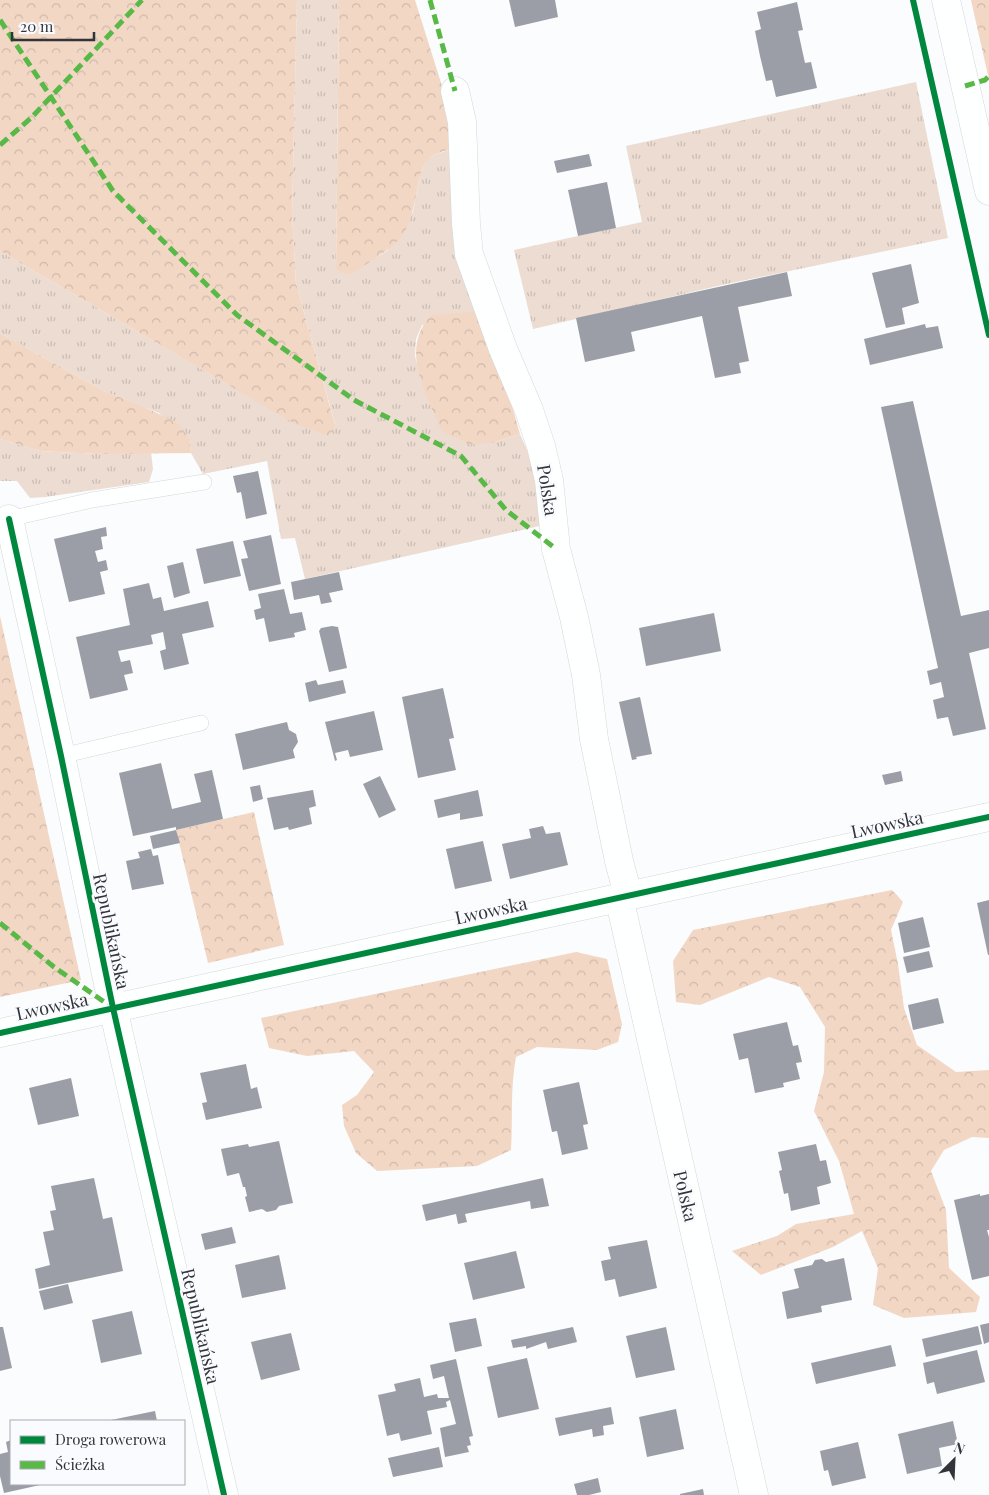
<svg xmlns="http://www.w3.org/2000/svg" width="989" height="1495" font-family="'Playfair Display',serif">
  <style>
    .grass { fill: url(#grass-tufts) }
    .forest { fill: url(#forest-crowns) }
    .building { fill: #9c9ea7 }
    .lines { fill: none; stroke-linecap: round; stroke-linejoin: round }
    .lane-casing { stroke: #d6d7da; stroke-width: 16 }
    .street-casing { stroke: #d6d7da; stroke-width: 29 }
    .secondary-casing { stroke: #d6d7da; stroke-width: 29 }
    .lane { stroke: #feffff; stroke-width: 15 }
    .street { stroke: #feffff; stroke-width: 28 }
    .secondary { stroke: #feffff; stroke-width: 28 }
    .quiet { stroke: #58b947; stroke-width: 5; stroke-dasharray: 10 5; stroke-linecap: butt }
    .cycleway-casing { stroke: #fafbfe; stroke-width: 9 }
    .cycleway { stroke: #00873e; stroke-width: 6 }
    .labels { text-anchor: middle; dominant-baseline: central; stroke-width: 5; stroke-linejoin: round; paint-order: stroke }
    .street-label { font-size: 18px; fill: #323439; stroke: #fafbfe }
  </style>
  <defs>
    <pattern id="grass-tufts" width="24" height="20" patternUnits="userSpaceOnUse" patternTransform="scale(1.25)"><rect width="24" height="20" fill="#ecdcd2"/><path d="M3 7l-1-3M5 7V3M7 7l1-3M15 17l-1-3M17 17v-4M19 17l1-3" fill="none" stroke="#cbbdb5"/></pattern>
    <pattern id="forest-crowns" width="20" height="18" patternUnits="userSpaceOnUse" patternTransform="scale(1.25)"><rect width="20" height="18" fill="#f2d7c5"/><path d="M2 6a3 3 0 1 1 6 0M12 15a3 3 0 1 1 6 0" fill="none" stroke="#d0b9aa"/></pattern>
  </defs>
  <rect width="100%" height="100%" fill="#fbfcfd"/>
  <!-- grass -->
  <path class="grass" d="M297,0h42l-3,268 43,-12 8,-5 26,-39 7,-38 6,-13 8,-6 20,-7 31,163 -63,14 -6,14 -1,17 7,28 73,58 25,-8 23,52 1,39 -239,54 -10,-41 -14,1 -14,-78 -64,13 -12,-21 -1,-14 -31,-26 -55,-22 -104,-58v-82l232,136 103,37 -39,-141 -4,-68z
    M916,82l32,156 -226,47 -189,44 -19,-79 128,-28 -16,-76z
    M0,439l40,12 55,3 56,-2 2,17 -4,13 -104,15 -15,1 -13,-17h-17z"/>
  <!-- forest -->
  <path class="forest" d="M0,0h297l-5,215 4,68 39,142 -6,11 -34,-12 -295,-173z
    M339,0h76l33,105 6,43c-9,3 -21,5 -27,13 -7,8 -8,20 -10,29 -8,45 -14,51 -52,75 -12,8 -16,14 -29,3z
    M971,0h18v80z
    M485,311l35,123 -25,8 -24,3 -29,-14c-16,-37 -43,-81 -11,-116z
    M0,333l104,58 36,14 36,17 14,17 1,14 -96,1 -55,-3 -40,-12z
    M0,616l81,364 -81,17z
    M254,812l30,133 -76,18 -32,-133z
    M892,890l11,12 -12,28 7,34 6,44 13,37 39,27 33,-2v68l-17,-1 -28,13 -13,21 15,39 3,58 31,29 -4,15 -72,6 -31,-13 5,-37 -16,-37 -29,16 -72,28 -29,-24 45,-15 19,-12 58,-10 -15,-53 -25,-50 10,-39 1,-45 -25,-40 -31,-10 -69,28 -24,-3 -3,-41 20,-31z
    M576,952l31,7 15,65 -4,18 -21,8 -60,-3 -21,10c-6,32 -3,62 -5,93l-34,16 -100,5 -21,-18 -12,-27 -2,-21 15,-10 17,-23 -20,-21 -47,5 -38,-8 -8,-30z"/>
  <!-- building -->
  <path class="building" d="M509,0h46l3,17 -43,10z
    M797,2l6,28 -5,1 7,32 6,-1 6,26 -41,9 -4,-17 -6,1 -6,-25 -5,-25 6,-2 -4,-17z
    M589,154l3,12 -35,7 -3,-12z
    M607,182l9,46 -38,8 -10,-46z
    M911,264l8,39 -17,5 3,16 -19,4 -14,-55z
    M787,272l5,24 -54,11 11,54 -10,2 2,10 -26,5 -13,-62 -71,16 4,19 -50,11 -9,-44z
    M925,324l1,4 12,-2 5,22 -73,17 -6,-26z
    M913,401l48,215 28,-6v38l-20,5 17,76 -33,7 -5,-19 -11,2 -4,-19 11,-3 -3,-15 -11,3 -3,-14 11,-3 -57,-261z
    M258,471l9,43 -21,5 -5,-27 -4,1 -4,-17z
    M106,527l1,9 -6,1 2,12 -8,2 3,11 8,-2 2,10 -8,2 5,22 -36,8 -15,-63z
    M271,535l10,49 -32,7 -8,-32 7,-1 -5,-17z
    M233,541l8,35 -37,8 -8,-35z
    M183,562l7,31 -16,5 -7,-32z
    M339,572l4,18 -14,3 3,9 -11,2 -2,-9 -25,5 -3,-18z
    M149,583l4,16 8,-2 3,14 44,-10 6,26 -32,7 7,30 -25,6 -4,-19 6,-2 -3,-17 -12,3 2,9 -35,7 3,11 9,-2 3,13 -9,2 4,15 -38,9 -14,-62 54,-12 -7,-36z
    M284,589l6,25 12,-2 4,18 -12,3 1,4 -26,5 -5,-24 -8,2 -2,-10 7,-2 -3,-14z
    M714,613l7,38 -75,15 -7,-38z
    M332,626l6,1 9,41 -18,4 -10,-41 2,-3z
    M316,680l2,5 25,-5 3,13 -37,9 -4,-19z
    M443,688l11,50 -5,1 7,31 -38,8 -16,-81z
    M640,697l12,57 -16,3 1,2 -5,1 -13,-58z
    M374,711l9,39 -33,7 -2,-7 -13,3 2,7 -2,1 -10,-39z
    M287,722l2,8 7,4 2,8 -5,8 2,8 -52,12 -8,-36z
    M161,763l11,46 29,-7 -7,-28 18,-4 11,49 -47,11v-3l-43,9 -14,-63z
    M901,771l2,10 -18,4 -3,-10z
    M380,776l16,34 -17,8 -16,-34z
    M260,785l3,14 -10,3 -3,-15z
    M313,790l3,16 -7,2 3,16 -23,6 -1,-3 -14,3 -7,-32z
    M478,790l5,26 -23,4v-7l-22,5 -4,-18z
    M543,826l3,8 14,-2 8,33 -58,14 -8,-35 29,-6 -2,-9z
    M176,830l4,13 -27,6 -3,-13z
    M483,841l9,40 -37,8 -9,-40z
    M151,849l2,7 5,-1 6,29 -32,6 -6,-29 14,-3 -2,-6z
    M989,900v55h-1l-11,-52z
    M923,917l7,30 -26,6 -6,-30z
    M929,951l4,16 -26,6 -4,-16z
    M938,998l6,25 -31,7 -5,-25z
    M787,1022l6,24 5,-1 4,17 -6,1 4,16 -17,4 1,4 -29,6 -7,-35 -9,2 -6,-26z
    M246,1064l5,25 6,-2 5,21 -56,12 -4,-17 5,-1 -7,-29z
    M71,1078l8,38 -41,9 -9,-37z
    M579,1082l9,42 -5,1 5,24 -26,6 -5,-24 -5,1 -9,-42z
    M279,1141l14,62 -14,3 -3,4 -9,2 -5,-3 -13,3 -4,-15 2,-1 -2,-9h-2l-4,-14 -12,3 -6,-27 27,-5 1,3z
    M816,1144l4,17 6,-1 5,23 -14,4 3,17 -29,7 -3,-18 -4,1 -5,-23 3,-1 -4,-18z
    M94,1178l9,41 9,-2 11,54 -84,18 -4,-20 15,-4 -7,-33 11,-2 -4,-19 6,-1 -5,-24z
    M543,1178l6,28 -18,3 -1,-8 -65,13 2,8 -9,2 -2,-10 -30,7 -4,-16z
    M980,1194v2l9,-2v36h-2l2,7v39l-17,4 -18,-80z
    M232,1227l4,16 -31,7 -4,-16z
    M647,1240l10,48 -38,9 -4,-18 -10,2 -4,-20 10,-2 -3,-12z
    M516,1251l9,37 -52,12 -9,-37z
    M279,1255l7,34 -44,9 -7,-33z
    M844,1258l8,42 -31,6 1,6 -35,7 -5,-27 17,-4 -5,-19 18,-4 3,-5 7,-1 4,3z
    M68,1284l5,19 -29,7 -5,-19z
    M132,1311l10,43 -41,9 -9,-43z
    M476,1318l6,28 -27,6 -6,-29z
    M989,1323v19l-5,2 -4,-19z
    M978,1326l4,18 -56,13 -4,-18z
    M0,1327h3l9,41 -12,3z
    M573,1327l4,15 -29,7 -2,-7 -20,7v-3l-13,2 -2,-8z
    M666,1327l9,43 -39,8 -10,-42z
    M291,1333l9,37 -39,10 -10,-38z
    M891,1345l5,21 -80,18 -5,-21z
    M977,1350l8,32 -48,12 -3,-12 -7,2 -4,-21z
    M527,1358l12,51 -41,9 -11,-51z
    M456,1359l17,77 -4,1 2,8 -4,1 2,6 -24,5 -5,-29 16,-4 -6,-24 -4,2 1,5 -20,4 5,23 -31,7 -2,-8 -12,3 -9,-41 18,-4 -2,-7 26,-6 4,19 13,-3 1,4h11l-5,-22 -11,3 -3,-14z
    M611,1407l3,17 -11,2 1,9 -11,2 -1,-8 -33,7 -4,-18z
    M676,1409l8,40 -37,8 -8,-40z
    M155,1411l2,10h-46v-1z
    M953,1421l5,23 -19,4 3,18 -35,8 -9,-40z
    M11,1440v44l29,1 -36,8 -4,-17v-22l8,-2 -2,-10z
    M858,1442l8,36 -34,8 -4,-16 -4,1 -4,-20z
    M439,1447l4,20 -50,10 -5,-19z
    M598,1478l3,14 -12,3h-12l-3,-11z
    M703,1489l1,6h-24v-1z"/>
  <g class="lines">
    <defs>
      <path id="lane" d="M9,519l83,-19 112,-18
        M61,756l140,-33"/>
      <path id="street" d="M455,91l7,31 4,102 3,30 34,95 26,61 12,36 8,34 7,69 18,68 12,58 8,64 25,122 9,34
        M9,519l52,237 52,252 111,487
        M619,897l135,598
        M0,1033l989,-216"/>
      <path id="secondary" d="M946,0l43,191"/>
    </defs>
    <!-- lane casing -->
    <use href="#lane" class="lane-casing"/>
    <!-- street casing -->
    <use href="#street" class="street-casing"/>
    <!-- secondary casing -->
    <use href="#secondary" class="secondary-casing"/>
    <!-- lane -->
    <use href="#lane" class="lane"/>
    <!-- street -->
    <use href="#street" class="street"/>
    <!-- secondary -->
    <use href="#secondary" class="secondary"/>
    <!-- quiet -->
    <path class="quiet" d="M430,0l25,91
      M0,20l113,171 124,124 117,85 107,56 45,54 50,39
      M965,86l20,-6 4,-4
      M0,145l31,-27 111,-118
      M0,923l54,44 59,41"/>
    <defs>
      <path id="cycleway" d="M913,0l76,335
        M9,519l52,237 52,252 111,487
        M0,1033l989,-216"/>
    </defs>
    <!-- cycleway casing -->
    <use href="#cycleway" class="cycleway-casing"/>
    <!-- cycleway -->
    <use href="#cycleway" class="cycleway"/>
  </g>
  <g class="labels">
    <!-- street labels -->
    <g class="street-label">
      <text transform="translate(548 490) rotate(81)">Polska</text>
      <text transform="translate(887 824) rotate(-12)">Lwowska</text>
      <text transform="translate(491 910) rotate(-12)">Lwowska</text>
      <text transform="translate(112 931) rotate(78)">Republikańska</text>
      <text transform="translate(52 1006) rotate(-12)">Lwowska</text>
      <text transform="translate(686 1196) rotate(77)">Polska</text>
      <text transform="translate(201 1326) rotate(77)">Republikańska</text>
    </g>
  </g>
  <!-- legend -->
  <rect x="10" y="1420" width="175" height="65" fill="#fafbfe" stroke="#aaabaf"/>
  <rect x="20" y="1436" width="25" height="8" fill="#00873e" stroke="#aaabaf"/>
  <text x="55" y="1445" font-size="15" fill="#323439">Droga rowerowa</text>
  <rect x="20" y="1461" width="25" height="8" fill="#58b947" stroke="#aaabaf"/>
  <text x="55" y="1470" font-size="15" fill="#323439">Ścieżka</text>
  <!-- north arrow -->
  <g transform="translate(954 1460) rotate(24)" stroke="#fafbfe" stroke-width="4" paint-order="stroke">
  <path d="M0-4L9 19L0 12L-9 19Z" fill="#323439"/>
  <text y="-8" font-size="14" font-weight="bold" text-anchor="middle" fill="#323439">N</text>
  </g>
  <!-- scale -->
  <path d="M12 32v8h82v-8" fill="none" stroke="#323439" stroke-width="2.5"/>
  <text x="20" y="32" font-size="15" fill="#323439" stroke="#fafbfe" stroke-width="4" paint-order="stroke">20 m</text>
</svg>
